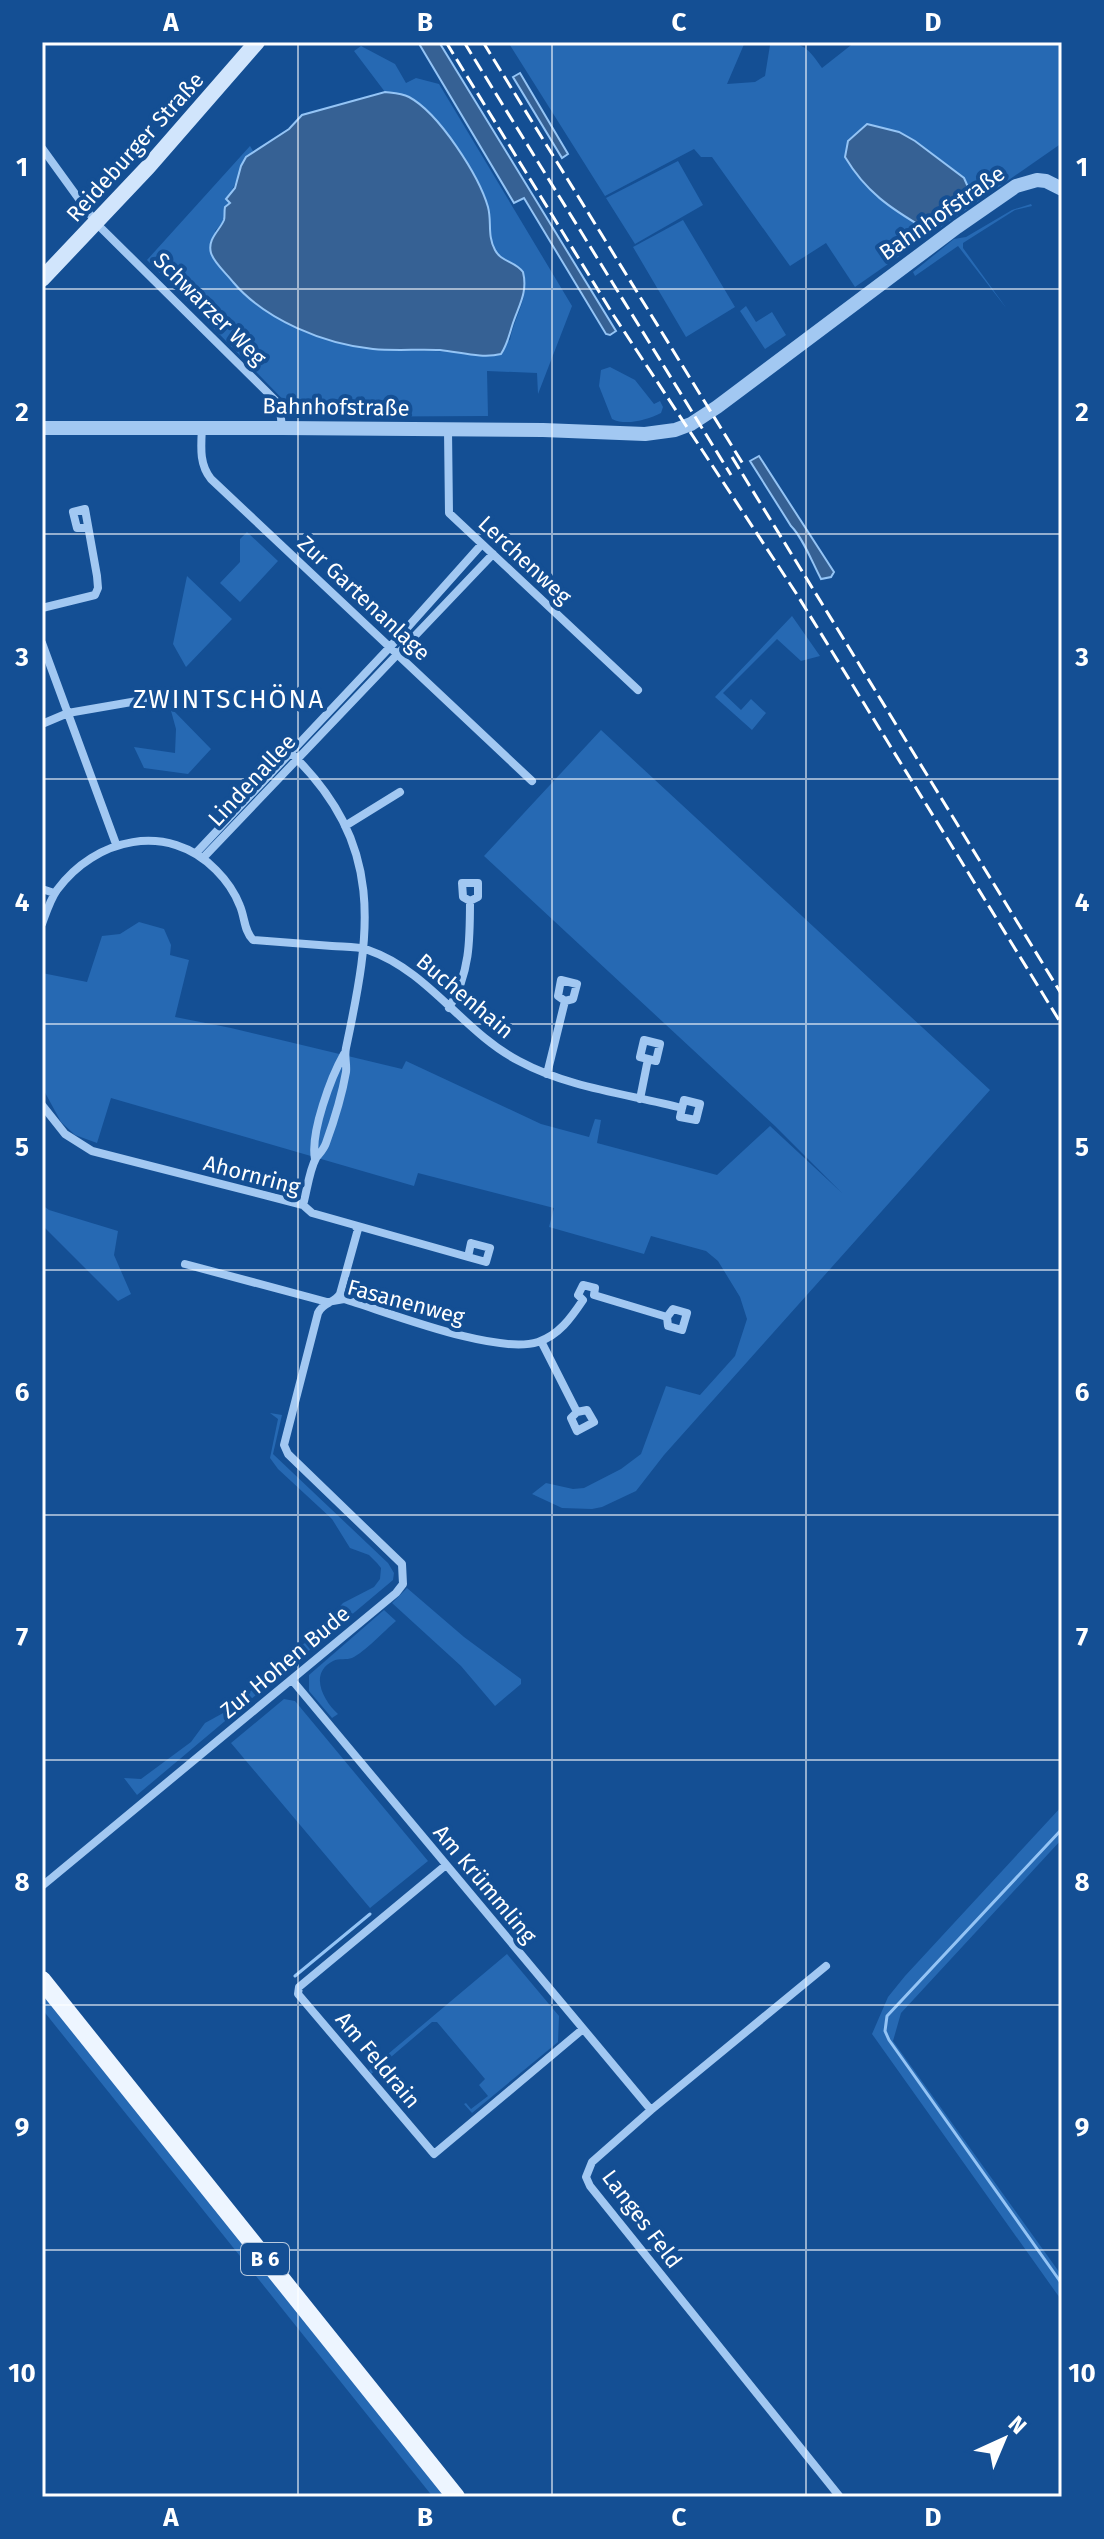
<svg xmlns="http://www.w3.org/2000/svg" width="1104" height="2539" font-family="'Fira Sans',sans-serif">
  <style>
    .green { fill: #2669b3 }
    .water { fill: #366194; stroke: #94c4f5; stroke-width: 2 }
    .lines { fill: none; stroke-linecap: round; stroke-linejoin: round }
    .stream { stroke: #94c4f5; stroke-width: 3 }
    .minor { stroke: #a2c8f2; stroke-width: 8 }
    .tertiary { stroke: #a2c8f2; stroke-width: 14 }
    .secondary { stroke: #d1e5fc; stroke-width: 16 }
    .primary { stroke: #edf5ff; stroke-width: 18 }
    .rail { stroke: #fff; stroke-width: 3; stroke-dasharray: 14 6; stroke-linecap: butt }
    .grid { fill: none; stroke: #fff; stroke-width: 2; stroke-opacity: 0.55 }
    .labels { text-anchor: middle; dominant-baseline: central; stroke-width: 8; stroke-linejoin: round; paint-order: stroke }
    .shield { fill: #144f94; stroke: #b8cadf; stroke-width: 2 }
    .shield-label { font-size: 20px; font-weight: bold; fill: #fff }
    .street-label { font-size: 22px; fill: #fff; stroke: #144f94 }
    .quarter-label { font-size: 26px; letter-spacing: 2px; fill: #fff; stroke: #144f94 }
    .neatline { fill: none; stroke: #fff; stroke-width: 3 }
    .grid-label { font-size: 26px; text-anchor: middle; font-weight: bold; fill: #fff }
  </style>
  <rect width="100%" height="100%" fill="#144f94"/>
  <!-- green -->
  <path class="green" d="M508,42h237l-18,42 28,-2 10,-6 5,-31 3,-3c29,0 33,3 49,26l33,-26h207v101l-207,144 -29,-44 -36,23 -78,-109h-11l-7,-8 -89,47z
    M361,46l34,18 11,19 10,-5 23,6 133,222 -34,88 -1,-21 -50,-2 1,45 -188,1 -153,-157 103,-114 3,5c-14,14 -15,34 -27,48l4,4 -5,5 -2,14 -8,9 3,32 23,28 17,15 46,25 71,18 87,3 48,-12c3,-20 17,-39 15,-59 -2,-19 -25,-18 -32,-34 -6,-14 -1,-27 -6,-42 -9,-32 -49,-93 -78,-108 -8,-4 -16,-4 -24,-5l-31,-41z
    M678,161l25,44 -68,39 -29,-46z
    M1031,204l1,2 -17,4 -52,33v5l44,61 -49,-63 -43,30 -2,-4 41,-33 12,-2 46,-27z
    M683,220l52,87 -49,30 -53,-90z
    M746,306l10,16 16,-10 14,23 -21,14 -25,-38z
    M610,367l25,13 19,24 6,-3 3,6 -2,6c-14,7 -35,13 -49,6l-13,-33 2,-16z
    M247,532l31,29 -38,41 -20,-19 20,-21v-23z
    M187,576l45,43 -46,48 -13,-23z
    M792,616l28,40 -19,5 -24,-22 -54,54 18,17 10,-11 15,14 -14,17 -37,-33z
    M170,707l41,42 -23,25 -44,-6 -10,-21 41,6 1,-24z
    M601,730l389,360 -326,365 -28,36 -34,16 -10,2 -30,-1 -30,-14 14,-11 27,6 11,-1 37,-19 20,-15 25,-68 34,9 35,-39 12,-37 -7,-22 -22,-36 -12,-10 -55,-15 -7,18 -95,-27 5,-19 -136,-35 -4,13 -303,-88 -14,45 -22,-8 -14,-13 -19,-35v-114l45,9 15,-46 18,-2 19,-12 25,7 7,16 -1,10 19,5 -14,57 56,11 171,41 4,-8 135,63 48,13 6,-18 6,1 -4,23 120,32 53,-49 72,67 -67,-67 -291,-270z
    M42,1205l7,5 69,21 -4,24 17,39 -13,7 -76,-76z
    M270,1413l12,2 -9,39 115,109 6,10 -1,7 -256,215 -13,-17 17,1 50,-37 14,-19 20,-11 33,-27 21,-25 32,-21 32,-36 31,-16 6,-8 1,-11 -4,-5 -8,-8 -19,-7 -18,-29 -54,-50 -8,-11 8,-39z
    M407,1588l57,49 57,42v5l-26,22 -34,-40 -69,-63z
    M384,1610l12,11c-12,10 -31,31 -44,37 -5,2 -13,0 -19,3 -25,13 -9,40 5,53l-6,4 -23,-27v-16z
    M284,1699l11,2 133,160 -58,47 -139,-165z
    M1062,1806v33l-161,174 -8,28 169,235v25l-190,-267 16,-37 17,-21z
    M507,1954l52,62 -1,26 -86,71 -8,-9 2,-1 5,6 17,-13 -9,-11 6,-6 -48,-57h-5l-61,52 -2,-4z
    M42,1992l406,505h-15l-391,-488z"/>
  <!-- water -->
  <path class="water" d="M418,42h21l177,289 -6,4 -4,-1 -82,-136 -10,5z
    M520,73l48,81 -6,4 -49,-81z
    M385,92c8,1 16,1 24,5 30,16 70,79 79,110 4,15 -1,28 7,43 6,12 20,11 28,22 5,20 -4,33 -10,51 -4,12 -5,20 -12,31 -19,5 -41,-2 -61,-4 -22,-1 -45,1 -67,-1 -49,-5 -108,-29 -140,-67 -6,-8 -19,-19 -22,-29 -4,-14 9,-23 13,-33 1,-4 0,-8 1,-13l5,-4 -4,-4 9,-11 6,-22 5,-9 43,-28 13,-14z
    M867,124l32,8 16,9 49,37 8,18 -25,21 -23,11c-34,-20 -58,-36 -79,-71l3,-16z
    M759,456l75,116 -3,5 -10,2c-9,-17 -18,-41 -30,-53l-41,-65z"/>
  <g class="lines">
    <!-- stream -->
    <path class="stream" d="M1062,1829l-175,187 -2,15 4,9 173,244
      M295,1976l75,-62"/>
    <!-- minor -->
    <path class="minor" d="M42,148l55,76 179,177 4,8 2,19
      M202,427c-1,20 -3,37 9,52l321,302
      M448,430l1,83 189,177
      M42,608l53,-13 3,-7 -1,-12 -12,-67 -12,3 4,16h10
      M42,643l74,201
      M42,724l26,-11 75,-13
      M290,752c96,93 81,178 56,296 -2,8 1,16 0,24 -4,23 -12,49 -20,71 -2,6 -6,10 -10,15 -7,13 -9,33 -13,47
      M345,826l55,-34
      M196,853l194,-206 92,-103
      M203,858l290,-304
      M42,889l12,4
      M42,924c4,-11 8,-24 15,-34 38,-52 111,-69 159,-20 10,10 19,23 24,36 5,12 4,25 13,34 27,2 53,4 79,6 12,1 25,0 36,4 61,21 95,82 151,111 50,27 109,33 163,47l-2,9 16,3 4,-16 -16,-4 -2,8
      M449,1008c21,-34 21,-68 21,-107l8,-4v-14h-16l1,14 7,4
      M547,1074l18,-73 8,-2 4,-15 -16,-4 -3,16 7,5
      M640,1099l8,-40 8,2 4,-17 -16,-4 -4,17 8,2
      M42,1105l23,29 27,17 211,54 9,8 156,44 3,-14 19,5 -4,14 -18,-5
      M315,1159c-5,-26 16,-82 29,-105
      M185,1264l142,38 17,-3c46,14 152,56 194,43 21,-7 33,-24 45,-42l-5,-5 5,-10 12,3 -1,7 73,22 1,9 14,4 5,-17 -14,-4 -6,8
      M541,1341l36,71 -6,6 6,13 17,-9 -7,-12 -10,2
      M292,1680l359,430
      M446,1865l-147,122 -1,7 136,160 149,-125
      M42,1886l354,-293 7,-9 -1,-20 -114,-110 -4,-9 34,-132c5,-11 17,-10 22,-19l18,-65 -3,-3
      M826,1966l-175,144 -59,52 -6,15 4,9 250,311"/>
    <!-- tertiary -->
    <path class="tertiary" d="M42,428h240l261,2 102,4 30,-4 16,-6 26,-17 240,-180 59,-41 21,-6 9,1 16,8"/>
    <!-- secondary -->
    <path class="secondary" d="M42,279l106,-112 109,-125"/>
    <!-- primary -->
    <path class="primary" d="M42,1980l414,517"/>
    <!-- rail -->
    <path class="rail" d="M446,42l168,274 182,277 266,432
      M464,42l267,433
      M483,42l260,422
      M732,457l330,538"/>
  </g>
  <!-- grid -->
  <path class="grid" d="M298,42v2455M552,42v2455M806,42v2455M42,289h1020M42,534h1020M42,779h1020M42,1024h1020M42,1270h1020M42,1515h1020M42,1760h1020M42,2005h1020M42,2250h1020"/>
  <g class="labels">
    <!-- shield labels -->
    <rect class="shield" x="241" y="2243" width="48" height="32" rx="6"/>
    <g class="shield-label">
      <text x="265" y="2259">B 6</text>
    </g>
    <!-- street labels -->
    <g class="street-label">
      <text transform="translate(135 147) rotate(-48)">Reideburger Straße</text>
      <text transform="translate(942 213) rotate(-35)">Bahnhofstraße</text>
      <text transform="translate(210 309) rotate(45)">Schwarzer Weg</text>
      <text transform="translate(336 407) rotate(1)">Bahnhofstraße</text>
      <text transform="translate(525 560) rotate(43)">Lerchenweg</text>
      <text transform="translate(364 598) rotate(43)">Zur Gartenanlage</text>
      <text transform="translate(252 780) rotate(-47)">Lindenallee</text>
      <text transform="translate(465 996) rotate(40)">Buchenhain</text>
      <text transform="translate(252 1175) rotate(15)">Ahornring</text>
      <text transform="translate(406 1302) rotate(15)">Fasanenweg</text>
      <text transform="translate(285 1662) rotate(-40)">Zur Hohen Bude</text>
      <text transform="translate(485 1884) rotate(50)">Am Krümmling</text>
      <text transform="translate(378 2060) rotate(50)">Am Feldrain</text>
      <text transform="translate(642 2219) rotate(53)">Langes Feld</text>
    </g>
    <!-- quarter labels -->
    <g class="quarter-label">
      <text x="229" y="699">ZWINTSCHÖNA</text>
    </g>
  </g>
  <!-- border -->
  <rect width="1104" height="2539" fill="none" stroke="#144f94" stroke-width="88"/>
  <!-- north arrow -->
  <g transform="translate(1004 2439) rotate(44)" stroke="#144f94" stroke-width="6" paint-order="stroke">
  <path d="M0-6L14 30L0 20L-14 30Z" fill="#ffffff"/>
  <text y="-12" font-size="22" font-weight="bold" text-anchor="middle" fill="#ffffff">N</text>
  </g>
  <rect x="44" y="44" width="1016" height="2451" class="neatline"/>
  <g class="grid-label">
    <text x="171" y="31">A</text>
    <text x="425" y="31">B</text>
    <text x="679" y="31">C</text>
    <text x="933" y="31">D</text>
    <text x="22" y="176">1</text>
    <text x="1082" y="176">1</text>
    <text x="22" y="421">2</text>
    <text x="1082" y="421">2</text>
    <text x="22" y="666">3</text>
    <text x="1082" y="666">3</text>
    <text x="22" y="911">4</text>
    <text x="1082" y="911">4</text>
    <text x="22" y="1156">5</text>
    <text x="1082" y="1156">5</text>
    <text x="22" y="1401">6</text>
    <text x="1082" y="1401">6</text>
    <text x="22" y="1646">7</text>
    <text x="1082" y="1646">7</text>
    <text x="22" y="1891">8</text>
    <text x="1082" y="1891">8</text>
    <text x="22" y="2136">9</text>
    <text x="1082" y="2136">9</text>
    <text x="22" y="2382">10</text>
    <text x="1082" y="2382">10</text>
    <text x="171" y="2526">A</text>
    <text x="425" y="2526">B</text>
    <text x="679" y="2526">C</text>
    <text x="933" y="2526">D</text>
  </g>
</svg>
